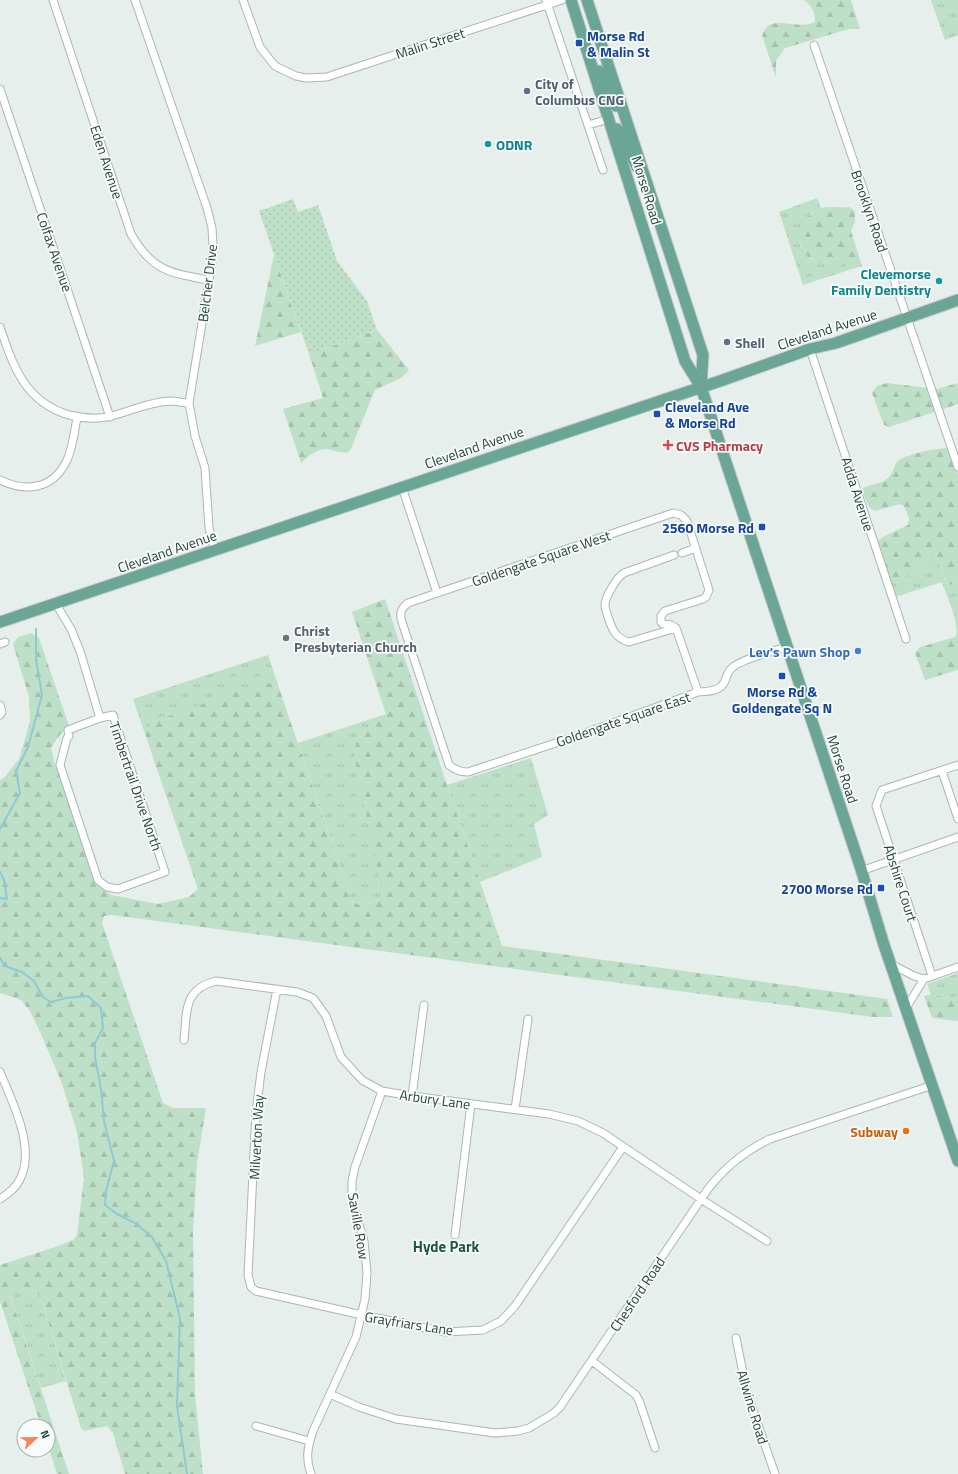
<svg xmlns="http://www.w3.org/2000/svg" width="958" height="1474" font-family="'Titillium Web',sans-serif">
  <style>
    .grass { fill: url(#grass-tufts) }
    .forest { fill: url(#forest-firs) }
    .park { fill: url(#park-dots) }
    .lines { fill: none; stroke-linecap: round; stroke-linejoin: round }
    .stream { stroke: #8ec9d4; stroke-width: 2 }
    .street-casing { stroke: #a8b8b2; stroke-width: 9 }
    .primary-casing { stroke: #c2cac8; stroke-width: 13 }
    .street { stroke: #fff; stroke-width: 7 }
    .primary { stroke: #6aa596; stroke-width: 11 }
    .transit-dot { fill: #1a4fb4; stroke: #f7fbf9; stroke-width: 1.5 }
    .service-dot { fill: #5c6f8a; stroke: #f7fbf9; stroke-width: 1.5 }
    .culture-dot { fill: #0f9aa8; stroke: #f7fbf9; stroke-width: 1.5 }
    .health-dot { fill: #e0444e; stroke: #f7fbf9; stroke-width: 1.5 }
    .worship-dot { fill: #6b7280; stroke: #f7fbf9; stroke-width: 1.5 }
    .shop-dot { fill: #3f7fe0; stroke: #f7fbf9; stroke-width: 1.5 }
    .food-dot { fill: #e8710a; stroke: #f7fbf9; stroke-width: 1.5 }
    .labels { text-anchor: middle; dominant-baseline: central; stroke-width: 3.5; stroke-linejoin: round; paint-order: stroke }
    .transit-label { font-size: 14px; font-weight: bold; fill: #164399; stroke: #f7fbf9; text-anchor: start }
    .street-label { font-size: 14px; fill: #24423a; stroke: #f7fbf9 }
    .service-label { font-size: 14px; font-weight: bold; fill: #4e5e75; stroke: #f7fbf9; text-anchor: start }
    .culture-label { font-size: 14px; font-weight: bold; fill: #0d838f; stroke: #f7fbf9; text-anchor: start }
    .health-label { font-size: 14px; font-weight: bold; fill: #be3a42; stroke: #f7fbf9; text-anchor: start }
    .worship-label { font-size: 14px; font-weight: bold; fill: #5b616d; stroke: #f7fbf9; text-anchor: start }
    .shop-label { font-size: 14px; font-weight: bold; fill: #366cbe; stroke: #f7fbf9; text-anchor: end }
    .food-label { font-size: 14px; font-weight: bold; fill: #c56008; stroke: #f7fbf9; text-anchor: end }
    .neighbourhood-label { font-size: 15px; font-weight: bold; fill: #1f5548; stroke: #f7fbf9 }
  </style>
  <defs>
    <pattern id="grass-tufts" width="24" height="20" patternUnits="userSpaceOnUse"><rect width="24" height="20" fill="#bfe0c8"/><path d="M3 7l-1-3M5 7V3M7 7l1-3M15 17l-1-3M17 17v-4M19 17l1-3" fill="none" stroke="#a4c1ad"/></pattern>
    <pattern id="forest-firs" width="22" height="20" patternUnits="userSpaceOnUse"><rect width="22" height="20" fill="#bfe0c8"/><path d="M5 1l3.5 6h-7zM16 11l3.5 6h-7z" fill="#a4c1ad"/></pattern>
    <pattern id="park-dots" width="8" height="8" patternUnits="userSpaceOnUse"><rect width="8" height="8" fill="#bfe0c8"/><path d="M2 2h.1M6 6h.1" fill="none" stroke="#a4c1ad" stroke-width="1.8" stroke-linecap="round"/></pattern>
  </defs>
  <rect width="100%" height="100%" fill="#e6efeb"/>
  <!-- grass -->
  <path class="grass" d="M931,0h27v35l-13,5z
    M817,198l4,10 -11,6 -10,31 11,14 8,4 19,-5 6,2 5,10 -46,15 -24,-73z
    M934,553l3,3 9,27 4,2 8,-3v32l-3,4 -13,-36 -47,15 -7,-20 29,-8z
    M268,655l11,33 -8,-4 -116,37 -11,10 -11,-32z
    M386,714l-29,26 26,155 -4,5 -20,5 -8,-6 -53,-156z
    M531,758l17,57 -14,9 8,33 -62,25 -33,-97z
    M958,973v26l-27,-4 -4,-11z
    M24,1289l12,2 4,4 26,86 -25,7 -31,-94z"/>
  <!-- forest -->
  <path class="forest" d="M804,0h47l9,29h-11l-64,19 -9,13v17l-14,-43c1,-2 3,-6 5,-8 10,-10 33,3 48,-5 0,-11 -3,-16 -11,-22z
    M849,207l6,4v11l-4,9 11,35 -13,4 -5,-9 -6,-3 -19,5c-17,-8 -28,-28 -13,-44 4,-4 10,-9 15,-11 8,-2 20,0 28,-1z
    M274,255l27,77 -46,14z
    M377,330l32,40 -8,8 -26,12 -25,61c-7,3 -11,1 -18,-1 -14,-3 -22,5 -31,13l-18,-54 40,-11 -14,-44z
    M887,383l50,6 21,-6v21l-69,23 -5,-2 -12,-32 5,-7z
    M946,448l4,3 8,23v108l-8,3 -4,-2 -9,-27 -3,-3c-12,11 -24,24 -40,28l-6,-4 -11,-31 2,-6 4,-3 25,-12 1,-7 -5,-12 -4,-2 -25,7 -6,-4 -8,-17c8,-7 19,-5 26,-11 5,-4 6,-10 9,-16 7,-9 39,-14 50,-15z
    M385,599l62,186 55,161 385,53 6,18h-20l-761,-102 -8,1 -2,7 61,180 10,5h33l-9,55 -4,68 2,164 8,79h-78l-12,-41 -6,-7 -23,5 -3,-3 -41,-133 -4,-4 -12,-2 -14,6 59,179h-12l-9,-28v-20h-7l-41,-125v-36l61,-20 12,-5 4,-5 7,-58 -7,-45 -16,-51 -20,-47 -11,-23 -9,-11 -21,-7v-213l4,-2 15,-19 11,-37 -1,-25 -16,-53 5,-7 13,-4 8,5 30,88 -11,11 -7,11 3,13 44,123 13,11 47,9 31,-7 9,-8 -54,-158 11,-10 104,-37h12l8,4 72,211 8,6 20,-5 4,-5 -29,-140 3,-15 29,-26 -34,-102z
    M958,614v56l-33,10 -10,-27 5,-6 35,-10 2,-4 -2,-15z
    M931,995l27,4v22l-26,-3 -8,-22z"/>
  <!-- park -->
  <path class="park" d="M293,199l5,13 20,-7 19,56 30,40 10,29 -68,24 -50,-143z"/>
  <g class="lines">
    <!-- stream -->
    <path class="stream" d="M0,829l20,-36 -4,-22 12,-24 14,-52 -6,-36v-30
      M0,872l4,8 3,19 -7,-1
      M0,958l5,8 17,6 12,9 9,16 8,5 15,-4 22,-2 13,12 2,20 -8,15v14l6,32 3,32 10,40 -8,30 -1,14 12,9 18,9 17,14 14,24 14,57 -3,88 10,68"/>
    <defs>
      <path id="street" d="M53,0l78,234c21,37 39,39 77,46
        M135,0l72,208 5,20 1,17 -1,17 -23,141 6,33 10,32 4,60 6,22
        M243,0l17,47 15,19 21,10 10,2 21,-1 18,-6 217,-71
        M546,0l57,170
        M814,45l144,422
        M0,89l110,328
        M588,125l21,-6
        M0,327c13,39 25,75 69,88 13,3 28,5 42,1 20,-5 38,-14 59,-15 6,0 13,2 19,2
        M810,349l96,290
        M0,480c25,12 52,10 66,-18 6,-10 9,-33 11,-45
        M402,487l35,106
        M682,553l14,-5
        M674,555l-50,18c-7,4 -19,24 -19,32 0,3 2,8 3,12 4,12 7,21 21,25l47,-14
        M56,604l15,25 9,22 20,67
        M0,644l5,-2
        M698,692l-22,-64 -5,-3 -8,-1 -2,-2v-6l4,-5 38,-12 3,-2 3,-7 -22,-69 -6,-6 -8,-2 -265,90c-6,5 -8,8 -7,16l48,146c6,5 11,7 19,7l112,-37 118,-43c10,-1 20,0 26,-9 3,-6 3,-12 9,-16 11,-9 39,-15 53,-20
        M0,705l2,7 -2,3
        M113,715l52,157 -47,17 -11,-2 -9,-7 -38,-115 7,-27 2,-2 -1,-6 32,-12z
        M942,771l16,48
        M861,871l97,-34
        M891,964l23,12 10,3
        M932,976l-56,-170 6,-16 76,-25
        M277,989l-16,83 -5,40 -8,163 3,12 5,4 106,24 84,17 37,-2 18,-9 14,-15 108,-159
        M906,1008l18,-29 34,-12
        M184,1040c3,-28 -1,-51 32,-59l81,11 16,6 13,18 15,41 21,23 20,11 30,5 137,18 29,7 25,12 98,66 66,42
        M0,1072c12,29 35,74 21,105 -4,10 -12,16 -21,22
        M412,1096l12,-91
        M515,1109l13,-90
        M455,1235l16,-131
        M736,1338l11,55 28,81
        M592,1361l44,34 4,8 15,45
        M330,1394l29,13 37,12 99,14 23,-2 11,-3 25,-15 6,-6 148,-218c17,-22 37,-38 62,-50l163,-54
        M256,1426l53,15
        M311,1474c-6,-16 -3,-28 2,-43l43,-94 9,-38 2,-26 -3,-32 -10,-33 -2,-13v-14l3,-14 27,-76"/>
      <path id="primary" d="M571,0l114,361 16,26 160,482 23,76 74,216
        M587,0l116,355 -2,32
        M599,71l17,35
        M617,129l5,7 15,31
        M0,622l723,-242 87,-31 26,-6 122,-43"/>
    </defs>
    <!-- street casing -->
    <use href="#street" class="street-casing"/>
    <!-- primary casing -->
    <use href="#primary" class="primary-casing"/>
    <!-- street -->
    <use href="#street" class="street"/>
    <!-- primary -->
    <use href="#primary" class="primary"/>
  </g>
  <!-- markers -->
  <g class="transit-dot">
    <rect x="575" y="39" width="8" height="8" rx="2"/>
    <rect x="653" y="410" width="8" height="8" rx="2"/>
    <rect x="758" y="523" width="8" height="8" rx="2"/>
    <rect x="778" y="672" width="8" height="8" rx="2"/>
    <rect x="877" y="884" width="8" height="8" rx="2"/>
  </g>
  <g class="service-dot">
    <circle cx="527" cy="91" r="4"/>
    <circle cx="727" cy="342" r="4"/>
  </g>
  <g class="culture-dot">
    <circle cx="488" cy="144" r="4"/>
    <circle cx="939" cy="281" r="4"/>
  </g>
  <path class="health-dot" d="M666 439h4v4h4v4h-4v4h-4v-4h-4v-4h4z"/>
  <circle class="worship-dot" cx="286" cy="638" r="4"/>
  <circle class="shop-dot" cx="858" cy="651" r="4"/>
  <circle class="food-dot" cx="906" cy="1131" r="4"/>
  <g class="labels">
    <!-- transit labels -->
    <g class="transit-label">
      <text x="587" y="35">Morse Rd<tspan x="587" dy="16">&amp; Malin St</tspan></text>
      <text x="665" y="406">Cleveland Ave<tspan x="665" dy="16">&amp; Morse Rd</tspan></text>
      <text x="754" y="527" text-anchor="end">2560 Morse Rd</text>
      <text x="782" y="691" text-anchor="middle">Morse Rd &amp;<tspan x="782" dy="16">Goldengate Sq N</tspan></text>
      <text x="873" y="888" text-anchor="end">2700 Morse Rd</text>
    </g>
    <!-- street labels -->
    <g class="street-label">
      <text transform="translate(430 43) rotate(-18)">Malin Street</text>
      <text transform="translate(107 162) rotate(72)">Eden Avenue</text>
      <text transform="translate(647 190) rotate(73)">Morse Road</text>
      <text transform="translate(870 211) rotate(71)">Brooklyn Road</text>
      <text transform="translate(55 252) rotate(71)">Colfax Avenue</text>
      <text transform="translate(207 283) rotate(-83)">Belcher Drive</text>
      <text transform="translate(827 329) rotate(-18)">Cleveland Avenue</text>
      <text transform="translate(474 447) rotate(-19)">Cleveland Avenue</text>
      <text transform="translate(858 494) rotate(72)">Adda Avenue</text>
      <text transform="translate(167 551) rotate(-19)">Cleveland Avenue</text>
      <text transform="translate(541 558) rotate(-19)">Goldengate Square West</text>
      <text transform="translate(623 719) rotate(-19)">Goldengate Square East</text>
      <text transform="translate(843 769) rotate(72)">Morse Road</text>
      <text transform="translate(136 786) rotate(71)">Timbertrail Drive North</text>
      <text transform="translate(901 883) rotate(72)">Abshire Court</text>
      <text transform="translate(435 1099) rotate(8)">Arbury Lane</text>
      <text transform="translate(256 1137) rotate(-87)">Milverton Way</text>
      <text transform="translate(359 1226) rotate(80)">Saville Row</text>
      <text transform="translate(637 1294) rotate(-56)">Chesford Road</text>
      <text transform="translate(409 1323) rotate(9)">Grayfriars Lane</text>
      <text transform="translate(753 1407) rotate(73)">Allwine Road</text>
    </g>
    <!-- service labels -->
    <g class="service-label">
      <text x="535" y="83">City of<tspan x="535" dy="16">Columbus CNG</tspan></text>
      <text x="735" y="342">Shell</text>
    </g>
    <!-- culture labels -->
    <g class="culture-label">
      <text x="496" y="144">ODNR</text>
      <text x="931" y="273" text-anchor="end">Clevemorse<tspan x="931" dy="16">Family Dentistry</tspan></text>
    </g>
    <!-- health labels -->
    <g class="health-label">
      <text x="676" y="445">CVS Pharmacy</text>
    </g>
    <!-- worship labels -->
    <g class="worship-label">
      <text x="294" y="630">Christ<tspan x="294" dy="16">Presbyterian Church</tspan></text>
    </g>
    <!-- shop labels -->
    <g class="shop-label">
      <text x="850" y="651">Lev's Pawn Shop</text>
    </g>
    <!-- food labels -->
    <g class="food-label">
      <text x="898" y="1131">Subway</text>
    </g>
    <!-- neighbourhood labels -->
    <g class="neighbourhood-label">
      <text x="446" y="1246">Hyde Park</text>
    </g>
  </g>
  <!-- north arrow -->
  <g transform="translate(36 1438) rotate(68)"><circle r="19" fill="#f7fbf9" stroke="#a3b1ad"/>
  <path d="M0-3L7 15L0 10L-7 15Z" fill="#f4845f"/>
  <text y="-6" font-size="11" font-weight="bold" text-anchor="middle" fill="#24423a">N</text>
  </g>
</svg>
